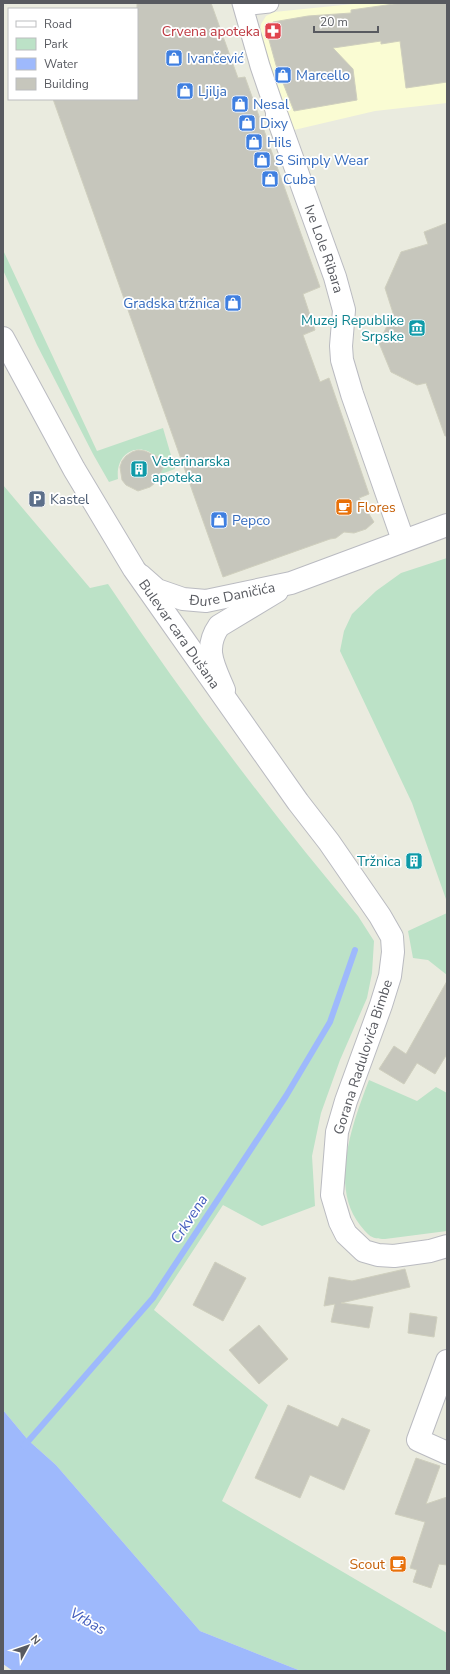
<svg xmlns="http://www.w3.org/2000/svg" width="450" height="1674" font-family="'Nunito Sans',sans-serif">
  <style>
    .commercial { fill: #fafcd3 }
    .green { fill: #bce2c7 }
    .water { fill: #9eb9fc }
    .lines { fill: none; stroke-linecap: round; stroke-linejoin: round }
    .stream { stroke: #9eb9fc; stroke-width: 6 }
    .building { fill: #c6c6bc; stroke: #cfcfbe }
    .pedestrian-casing { stroke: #babbc1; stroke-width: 21 }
    .minor-casing { stroke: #babbc1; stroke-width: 24 }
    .tertiary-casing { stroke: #babbc1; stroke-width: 24 }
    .pedestrian { stroke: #fff; stroke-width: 19 }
    .minor { stroke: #fff; stroke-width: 22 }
    .tertiary { stroke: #fff; stroke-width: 22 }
    .labels { text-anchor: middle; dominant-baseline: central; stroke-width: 3.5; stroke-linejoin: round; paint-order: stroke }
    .health-label { font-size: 14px; fill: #be3a42; stroke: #fff; text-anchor: end }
    .shop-label { font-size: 14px; fill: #366cbe; stroke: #fff; text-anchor: start }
    .street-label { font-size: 14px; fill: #585a60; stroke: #fff }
    .culture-label { font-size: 14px; fill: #0d838f; stroke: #fff; text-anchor: end }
    .service-label { font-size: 14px; fill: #4e5e75; stroke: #fff; text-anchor: start }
    .food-label { font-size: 14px; fill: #c56008; stroke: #fff; text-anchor: start }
    .water-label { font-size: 15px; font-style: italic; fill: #435dbd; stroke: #fff }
  </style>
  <rect width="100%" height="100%" fill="#eaebdf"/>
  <!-- commercial -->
  <path class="commercial" d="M363,3h84v100l-72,8 -81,19 -19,-50 -15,-49 1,-7 5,-8 8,-4z"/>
  <!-- green -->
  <path class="green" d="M3,250l94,201 66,-23 12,41 -14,5c1,-33 -47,-34 -43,5l-9,3 -16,-28 -56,-109 -34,-75z
    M3,485l87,103 18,-4c77,115 161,226 250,332l16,25 -2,32 -5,25 -27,62 -19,53 -9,43 3,50 -53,20 -39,-21 -69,105 114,95 -46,96 225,132v38h-146l-101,-40 -144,-166 -28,-25 -25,-30z
    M447,558v344l-35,-99 -72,-152 4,-20 8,-17 24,-23 25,-18z
    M447,913v62l-19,-15 -15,-2 -5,-27z
    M369,1080l48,21 19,-14 11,6v138l-62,8c-14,0 -16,-3 -25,-14 -31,-39 -7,-103 9,-145z"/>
  <!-- water -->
  <path class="water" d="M3,1410l25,30 28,25 144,166 101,40h-288l-10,-7z"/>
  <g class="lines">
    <!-- stream -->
    <path class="stream" d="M24,1446l129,-148 133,-202 44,-74 25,-72"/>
  </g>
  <!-- building -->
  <path class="building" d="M137,3h74l27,75 7,-1 75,210 -17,7 12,36 -12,5 17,47 9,-4 40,116 -10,4 15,24 -8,7 -12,4 -10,-1 -8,6 -6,1 -107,38 -170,-478h84z
    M401,3h46v79l-41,6 -6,-47 -19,3v-3l-48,7 20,21 4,31 -63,11 -18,-46 -10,-36 7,-7 35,-6 43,-3v-3z
    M447,223v213h-2l-19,-53 -9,2 -26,-13 -12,-29 14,-30 -8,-25 16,-36 27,-8 -4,-12z
    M138,450l7,1 22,10 -12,22 -5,4 -12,4 -12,-6 -4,-5 -2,-13 2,-6 4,-5 6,-4z
    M447,981v73l-12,20 -18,-11 -13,21 -25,-15 15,-23 12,8z
    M215,1262l31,16 -23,43 -30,-16z
    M405,1269l5,18 -69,16 32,4 -4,21 -38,-6 4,-18 -11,2 5,-29 23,4z
    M410,1313l27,4 -3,20 -26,-4z
    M259,1325l29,34 -29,25 -30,-34z
    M288,1405l50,22 4,-9 28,12 -26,60 -34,-15 -10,23 -45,-20z
    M416,1458l24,8 -14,38 21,-7v68l-8,-1 -8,24 -18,-6 4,-12 -7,-2 15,-46 -30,-8z"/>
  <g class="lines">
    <defs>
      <path id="pedestrian" d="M242,3l18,63 17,50
        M243,6l26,-3"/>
      <g id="minor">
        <path id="s1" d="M277,116l58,161 9,33 -3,36 1,14 10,34 51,146"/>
        <path id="s2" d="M140,575l17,15 26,9 23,2 85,-18 156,-58"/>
        <path d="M224,690c-10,-24 -21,-41 -5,-64l58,-35"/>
        <path d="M447,1361l-29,79 29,13"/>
      </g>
      <g id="tertiary">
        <path id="s3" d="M3,338l71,131 60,100 164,233 31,40 51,74 12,21 1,15 -3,24 -9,29 -35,96 -9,31 -5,63 8,27 6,12 18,17 14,4 16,1 36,-5 17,-5"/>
      </g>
    </defs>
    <!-- pedestrian casing -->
    <use href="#pedestrian" class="pedestrian-casing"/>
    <!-- minor casing -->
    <use href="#minor" class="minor-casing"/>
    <!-- tertiary casing -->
    <use href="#tertiary" class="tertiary-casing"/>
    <!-- pedestrian -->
    <use href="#pedestrian" class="pedestrian"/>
    <!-- minor -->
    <use href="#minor" class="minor"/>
    <!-- tertiary -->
    <use href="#tertiary" class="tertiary"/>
  </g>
  <!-- icons -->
  <defs>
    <symbol id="pharmacy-square" viewBox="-11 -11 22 22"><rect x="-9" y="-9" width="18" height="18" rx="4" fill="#e0444e" stroke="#fff"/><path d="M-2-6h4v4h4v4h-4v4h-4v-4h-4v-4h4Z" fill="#fff"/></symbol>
    <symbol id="shop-square" viewBox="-11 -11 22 22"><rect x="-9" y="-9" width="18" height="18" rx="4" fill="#3f7fe0" stroke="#fff"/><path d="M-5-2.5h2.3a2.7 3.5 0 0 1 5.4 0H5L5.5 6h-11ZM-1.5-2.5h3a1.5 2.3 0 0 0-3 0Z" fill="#fff"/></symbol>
    <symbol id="museum-square" viewBox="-11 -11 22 22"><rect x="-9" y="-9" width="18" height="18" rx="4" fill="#0f9aa8" stroke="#fff"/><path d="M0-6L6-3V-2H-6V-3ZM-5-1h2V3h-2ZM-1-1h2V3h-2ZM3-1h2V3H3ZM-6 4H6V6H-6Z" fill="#fff"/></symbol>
    <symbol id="building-square" viewBox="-11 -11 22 22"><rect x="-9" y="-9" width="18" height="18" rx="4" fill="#0f9aa8" stroke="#fff"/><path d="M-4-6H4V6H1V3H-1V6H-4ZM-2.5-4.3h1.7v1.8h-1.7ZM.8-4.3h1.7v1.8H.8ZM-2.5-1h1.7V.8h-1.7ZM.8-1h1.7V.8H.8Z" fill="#fff"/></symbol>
    <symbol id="parking-square" viewBox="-11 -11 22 22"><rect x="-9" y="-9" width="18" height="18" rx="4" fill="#5c6f8a" stroke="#fff"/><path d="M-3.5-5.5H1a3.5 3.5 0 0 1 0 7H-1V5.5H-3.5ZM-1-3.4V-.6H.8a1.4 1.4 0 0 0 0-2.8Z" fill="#fff"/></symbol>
    <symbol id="cafe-square" viewBox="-11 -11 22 22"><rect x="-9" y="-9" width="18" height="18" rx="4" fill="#e8710a" stroke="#fff"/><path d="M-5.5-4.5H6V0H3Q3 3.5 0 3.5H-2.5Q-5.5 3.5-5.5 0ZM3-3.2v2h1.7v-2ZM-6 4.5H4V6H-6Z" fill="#fff"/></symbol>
  </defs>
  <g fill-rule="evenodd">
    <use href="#pharmacy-square" x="263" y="21" width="20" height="20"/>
    <use href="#shop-square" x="164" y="48" width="20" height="20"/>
    <use href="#shop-square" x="273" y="65" width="20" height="20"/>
    <use href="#shop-square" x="175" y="81" width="20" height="20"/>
    <use href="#shop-square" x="230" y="94" width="20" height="20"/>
    <use href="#shop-square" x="237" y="113" width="20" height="20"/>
    <use href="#shop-square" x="244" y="132" width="20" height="20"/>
    <use href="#shop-square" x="252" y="150" width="20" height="20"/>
    <use href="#shop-square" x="260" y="169" width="20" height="20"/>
    <use href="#shop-square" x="223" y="293" width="20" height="20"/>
    <use href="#museum-square" x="407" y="318" width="20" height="20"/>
    <use href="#building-square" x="129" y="459" width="20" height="20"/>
    <use href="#parking-square" x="27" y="489" width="20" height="20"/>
    <use href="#cafe-square" x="334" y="497" width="20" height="20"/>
    <use href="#shop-square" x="209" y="510" width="20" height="20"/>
    <use href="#building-square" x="404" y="851" width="20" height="20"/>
    <use href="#cafe-square" x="388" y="1554" width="20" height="20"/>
  </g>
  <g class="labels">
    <!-- health labels -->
    <g class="health-label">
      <text x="260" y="31">Crvena apoteka</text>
    </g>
    <!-- shop labels -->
    <g class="shop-label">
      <text x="187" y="58">Ivančević</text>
      <text x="296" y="75">Marcello</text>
      <text x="198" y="91">Ljilja</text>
      <text x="253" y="104">Nesal</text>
      <text x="260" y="123">Dixy</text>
      <text x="267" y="142">Hils</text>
      <text x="275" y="160">S Simply Wear</text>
      <text x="283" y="179">Cuba</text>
      <text x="220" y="303" text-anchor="end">Gradska tržnica</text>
      <text x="232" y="520">Pepco</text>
    </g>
    <!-- street labels -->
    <g class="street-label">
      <text stroke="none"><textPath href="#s1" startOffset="141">Ive Lole Ribara</textPath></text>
      <text stroke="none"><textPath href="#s2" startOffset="100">Đure Daničića</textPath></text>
      <text stroke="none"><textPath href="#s3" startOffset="345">Bulevar cara Dušana</textPath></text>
      <text transform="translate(363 1057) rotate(-72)">Gorana Radulovića Bimbe</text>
    </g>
    <!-- culture labels -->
    <g class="culture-label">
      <text x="404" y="320">Muzej Republike<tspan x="404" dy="16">Srpske</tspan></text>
      <text x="152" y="461" text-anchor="start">Veterinarska<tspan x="152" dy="16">apoteka</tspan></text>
      <text x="401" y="861">Tržnica</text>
    </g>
    <!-- service labels -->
    <g class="service-label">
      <text x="50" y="499">Kastel</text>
    </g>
    <!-- food labels -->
    <g class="food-label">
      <text x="357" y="507">Flores</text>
      <text x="385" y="1564" text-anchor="end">Scout</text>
    </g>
    <!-- water labels -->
    <g class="water-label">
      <text transform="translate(189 1219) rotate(-57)">Crkvena</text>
      <text transform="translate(88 1621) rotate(30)">Vrbas</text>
    </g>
  </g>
  <!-- border -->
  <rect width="450" height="1674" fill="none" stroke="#585a60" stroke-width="8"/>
  <!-- legend -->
  <rect x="8" y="8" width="130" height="92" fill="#ffffff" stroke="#bcbdbf"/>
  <rect x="16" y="21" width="20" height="6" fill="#ffffff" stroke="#bcbdbf"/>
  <text x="44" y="28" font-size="12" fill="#585a60">Road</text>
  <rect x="16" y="38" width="20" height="12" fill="#bce2c7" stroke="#bcbdbf"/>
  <text x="44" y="48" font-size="12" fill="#585a60">Park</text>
  <rect x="16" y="58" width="20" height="12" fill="#9eb9fc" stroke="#bcbdbf"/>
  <text x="44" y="68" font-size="12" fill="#585a60">Water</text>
  <rect x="16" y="78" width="20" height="12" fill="#c6c6bc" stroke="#bcbdbf"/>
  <text x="44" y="88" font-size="12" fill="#585a60">Building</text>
  <!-- north arrow -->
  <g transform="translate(28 1646) rotate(50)" stroke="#ffffff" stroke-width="3" paint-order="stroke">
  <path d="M0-3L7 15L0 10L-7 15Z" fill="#585a60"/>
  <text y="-6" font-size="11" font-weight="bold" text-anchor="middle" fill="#585a60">N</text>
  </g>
  <!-- scale -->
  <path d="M314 26v6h64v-6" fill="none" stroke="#585a60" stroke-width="2"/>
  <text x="320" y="26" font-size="12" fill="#585a60" stroke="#ffffff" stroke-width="3" paint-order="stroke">20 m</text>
</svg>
